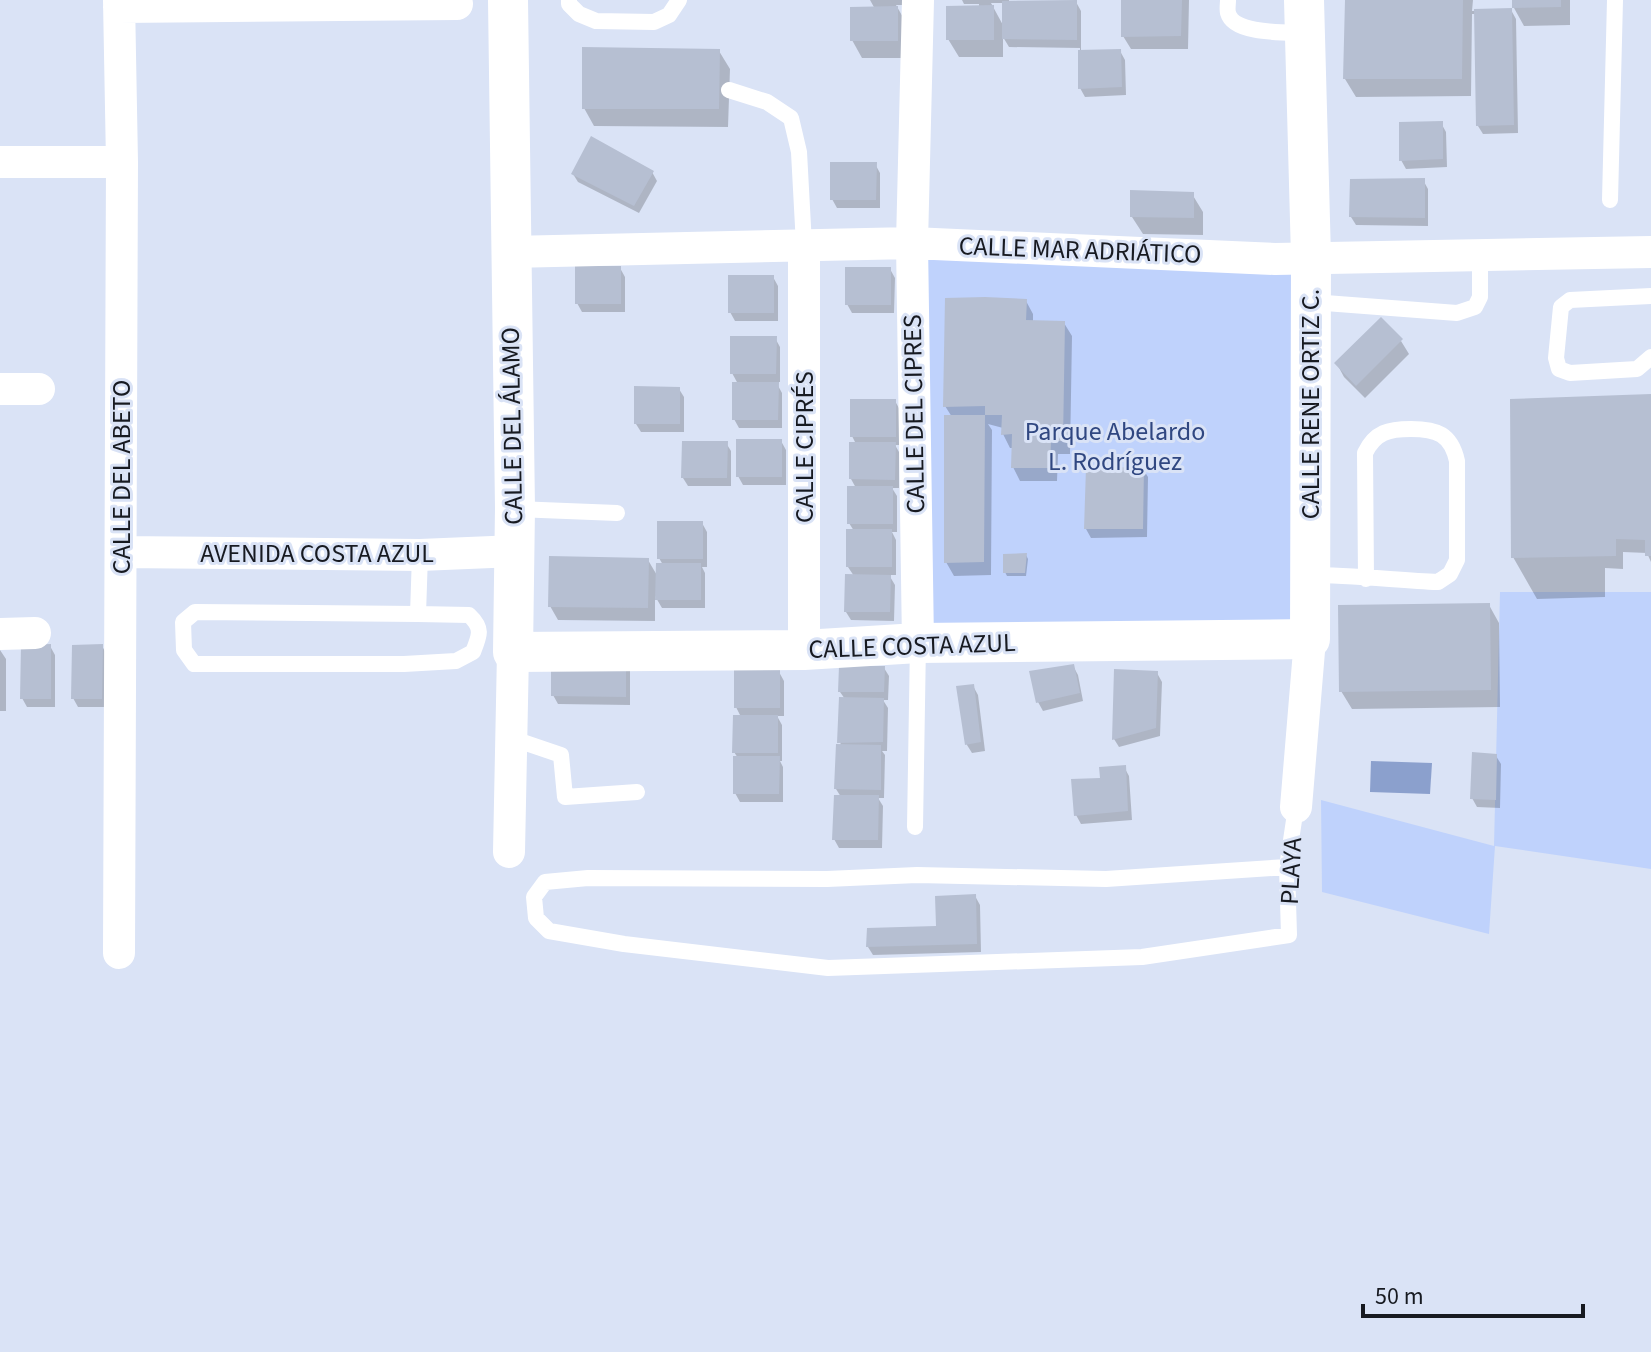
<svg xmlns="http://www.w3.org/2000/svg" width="1651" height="1352" font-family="'Source Sans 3',sans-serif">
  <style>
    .green { fill: #bfd2fc }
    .water { fill: #8ba0cd }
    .shadow { fill: #0003; fill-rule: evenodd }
    .building { fill: #b6bfd2 }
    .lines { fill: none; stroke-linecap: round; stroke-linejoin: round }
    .service { stroke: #fff; stroke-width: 16 }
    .minor { stroke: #fff; stroke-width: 32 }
    .tertiary { stroke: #fff; stroke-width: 40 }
    .labels { text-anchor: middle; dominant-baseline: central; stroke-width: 6; stroke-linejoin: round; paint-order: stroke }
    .street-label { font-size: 26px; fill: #171a21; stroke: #dae3f6 }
    .park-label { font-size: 26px; fill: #304781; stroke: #dae3f6 }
  </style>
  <rect width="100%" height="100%" fill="#dae3f6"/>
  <!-- green -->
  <path class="green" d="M912,243l399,14 -1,382 -392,4z
    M1500,592h151v277l-156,-23 -6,88 -167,-42 -1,-92 173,46z"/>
  <!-- water -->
  <path class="water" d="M1371,761l61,2 -2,31 -60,-2z"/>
  <!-- shadow -->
  <path class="shadow" d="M870,0h32v5h-6l12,21 -1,32h-45l-10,-18 23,-31z
    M962,0h47v3l67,-1 5,9v41l39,-1 5,9 1,35 -41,2 -5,-9v-40l-71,-1 -6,-10v20h-44l-11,-18 31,-32v-3h-15zM991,3h13v24z
    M1123,0h66l-1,49h-57l-8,-13z
    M1347,0h126l-1,11 39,-1 5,9 2,114 -35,1 -5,-8 -2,-112h-4l-1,82 -115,1 -11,-18z
    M1514,0h56v25l-46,1 -10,-18z
    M719,51l11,18 -2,58 -134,-1 -10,-18z
    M1441,123l5,9 1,35 -41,2 -5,-9z
    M875,164l5,9v35h-43l-5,-9z
    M652,172l5,9 -18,32 -61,-31 -5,-8z
    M1423,180l5,9v37l-72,-1 -5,-8z
    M1192,194l11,18v23l-60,-1 -11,-17z
    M620,268l5,9v35h-43l-5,-9z
    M890,269l5,9 -1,35h-42l-5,-9z
    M773,277l5,9v35h-43l-5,-9z
    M1026,301l7,13v8l31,1 8,13 -2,118h-12l-1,27h-37l-7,-14v-19h-3l-7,-14v-6l-15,-4 4,6 -1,145 -37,1 -8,-14 6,-145 -7,-11z
    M775,338l5,9v35h-4l6,11v35h-43l-5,-9 4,-35 -6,-11z
    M1401,341l8,13 -44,44 -21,-21 -7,-13z
    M679,389l5,8v35h-43l-5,-8z
    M1651,396v166l-4,-9 -24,-1v17l-18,-1v29l-68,2 -24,-42z
    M895,401l5,9v35h-5l4,7v36h-7l5,8v36h-5l4,8v35h-7l6,10 -1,36 -43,-1 -5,-8 8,-36 -6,-9 6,-36 -5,-8 7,-35 -5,-9 5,-35 -4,-8z
    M781,441l5,9v35h-43l-5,-9z
    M726,443l5,8v35h-43l-5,-8z
    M1143,469l5,8 -1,60 -56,1 -5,-9z
    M702,523l5,9v35h-5l3,6v35h-43l-7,-12v25l-97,-1 -8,-14 98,-46 10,17 5,-12 -4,-7z
    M1026,555l2,4 -2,17h-19l-2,-4z
    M1489,605l10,18 1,84 -148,2 -11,-18z
    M50,646l5,9v52h-28l-5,-9z
    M102,646l5,9 -1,52h-28l-5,-9z
    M0,650l6,9v52h-6z
    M1073,666l5,9 5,26 -40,10 -5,-9z
    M630,668v37l-72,-1 -5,-9z
    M884,668l5,8 -1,24h-5l5,8 -1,43h-5l3,4 -1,43h-6l5,8 -1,42h-43l-5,-9 7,-42 -5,-8 9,-90 -5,-7z
    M779,672l5,9v35h-7l5,9v36h-2l3,6v35h-43l-5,-9 3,-35 -4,-6 7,-35 -5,-10z
    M1157,673l5,9 -2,54 -41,11 -5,-8z
    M973,686l5,9 7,56 -13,2 -5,-8 -9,-57z
    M1496,756l5,8 -1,44 -23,-1 -5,-9z
    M1124,767l5,9 3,44 -51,4 -5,-9z
    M975,896l5,9 1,47 -108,3 -5,-8 1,-17 69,-2z"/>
  <!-- building -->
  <path class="building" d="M1077,0v40l-75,-1v-38z
    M1121,0h61l-1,36 -60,1z
    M1345,0h118l-1,79h-119z
    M1512,0h49v7l-49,1z
    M994,5v35h-48v-34z
    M898,6v35h-48v-34z
    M1512,8l2,117 -38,1 -2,-117z
    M582,47l138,2 -1,60h-137z
    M1121,49l1,38 -44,2v-39z
    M1443,121v38l-44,2v-39z
    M591,136l63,35 -20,35 -63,-32z
    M830,162h47l-1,38h-46z
    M1425,178v40l-76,-1 1,-38z
    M1130,190l64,2v26l-64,-1z
    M575,266h46v38h-46z
    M845,267h46v38h-46z
    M728,275h46v38h-46z
    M985,297l42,2 -1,21 39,1 -2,120h-12l-1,27h-39l1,-34 -11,1 1,-20h-17v-9l-42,1 2,-109z
    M1381,317l22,22 -47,47 -22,-23z
    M730,336h47l-1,38h-46z
    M732,382h47l-1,38h-46z
    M634,386l46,1v37h-46z
    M1651,394v162h-6v-16l-29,-1v17l-105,2 -1,-159z
    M850,399h46v38h-46z
    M944,415h41l-1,147 -40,1z
    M736,439h46v38h-46z
    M682,441h46l-1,37h-46z
    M849,442h47l-1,38 -46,-1z
    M1144,467l-1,62h-59l2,-61z
    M847,486h46v38h-46z
    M657,521h46v38h-46z
    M846,529h46v38h-46z
    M1027,553l-2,20h-22v-19z
    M549,556l100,2 -1,50 -100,-1z
    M656,563h45v37h-46z
    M845,574l46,1 -1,37h-46z
    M1490,603l1,87 -152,2 -1,-87z
    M51,644v55h-31l1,-54z
    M103,644l-1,55h-31l1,-54z
    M626,657v40l-75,-1v-38z
    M1074,664l6,29 -44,10 -7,-32z
    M839,666h46l-1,26h-46z
    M1114,669l44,2 -2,57 -44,12z
    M734,670h46v38h-46z
    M974,684l7,58 -16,3 -9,-59z
    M839,697l45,1 -1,44 -46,1z
    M733,715h45v38h-46z
    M836,744l45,1v45l-47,-1z
    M1472,752l25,2 -1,46 -26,-1z
    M733,756h47l-1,38h-46z
    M1126,765l2,46 -54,5 -3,-37 29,-1 -1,-11z
    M834,795h45l-1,45h-46z
    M976,894l1,50 -111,3 1,-19 69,-2 -1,-30z"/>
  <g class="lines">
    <!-- service -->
    <path class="service" d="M569,0v4l10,10 17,7 58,1 15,-7 10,-15
      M1228,0c0,4 -1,9 0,13 6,22 59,19 77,20
      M729,90l38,12 24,16 8,34 5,93
      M1610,200l5,-200
      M1651,296l-81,4 -9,7 -5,51 3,11 11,4 67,-4 14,-12
      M1312,302l145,11 18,-6 5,-10v-43
      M516,509l101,4
      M1309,575c43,0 86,5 129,7l12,-8 7,-14v-99c-6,-27 -20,-32 -46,-32 -22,0 -36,3 -46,24l1,126
      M418,614l51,1c14,13 11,20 4,37l-17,9 -52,3h-210l-10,-14 -1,-28 12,-10 223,2 2,-59
      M511,738l50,17 4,42 72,-5
      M915,827l3,-184
      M1287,867l-181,12 -189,-4 -90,4 -239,-1 -43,4 -11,15 2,21 13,13 75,13 204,24 314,-11 147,-22 -2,-68 9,-60"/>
    <!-- minor -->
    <path class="minor" d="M119,7l338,-3
      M0,162h122
      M510,252l402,-9 363,16 376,-7
      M0,389h39
      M121,552l299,3 94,-4
      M0,634l35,-1
      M918,643l-6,-400 6,-243
      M804,650v-405
      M1296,807l14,-168
      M509,852l4,-200
      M119,953l3,-791 -3,-162"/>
    <!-- tertiary -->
    <path class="tertiary" d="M508,0l7,508 -2,144 291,-2 114,-7 392,-4 1,-382 -7,-257"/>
  </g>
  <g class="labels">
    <!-- street labels -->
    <g class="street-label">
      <text transform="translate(1080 250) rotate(2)">CALLE MAR ADRIÁTICO</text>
      <text transform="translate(1310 404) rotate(-90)">CALLE RENE ORTIZ C.</text>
      <text transform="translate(914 414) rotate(-91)">CALLE DEL CIPRES</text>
      <text transform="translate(512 426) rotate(-91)">CALLE DEL ÁLAMO</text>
      <text transform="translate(804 447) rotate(-90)">CALLE CIPRÉS</text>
      <text transform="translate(121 477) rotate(-90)">CALLE DEL ABETO</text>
      <text x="317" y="553">AVENIDA COSTA AZUL</text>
      <text transform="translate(912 646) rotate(-2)">CALLE COSTA AZUL</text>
      <text transform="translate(1291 871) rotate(-87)">PLAYA</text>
    </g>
    <!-- park labels -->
    <g class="park-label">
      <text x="1115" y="431">Parque Abelardo<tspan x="1115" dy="30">L. Rodríguez</tspan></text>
    </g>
  </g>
  <!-- scale -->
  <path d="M1363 1304v12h220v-12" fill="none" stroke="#171a21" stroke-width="4"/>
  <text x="1375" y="1304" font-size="24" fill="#171a21" stroke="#dae3f6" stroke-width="6" paint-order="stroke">50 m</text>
</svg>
